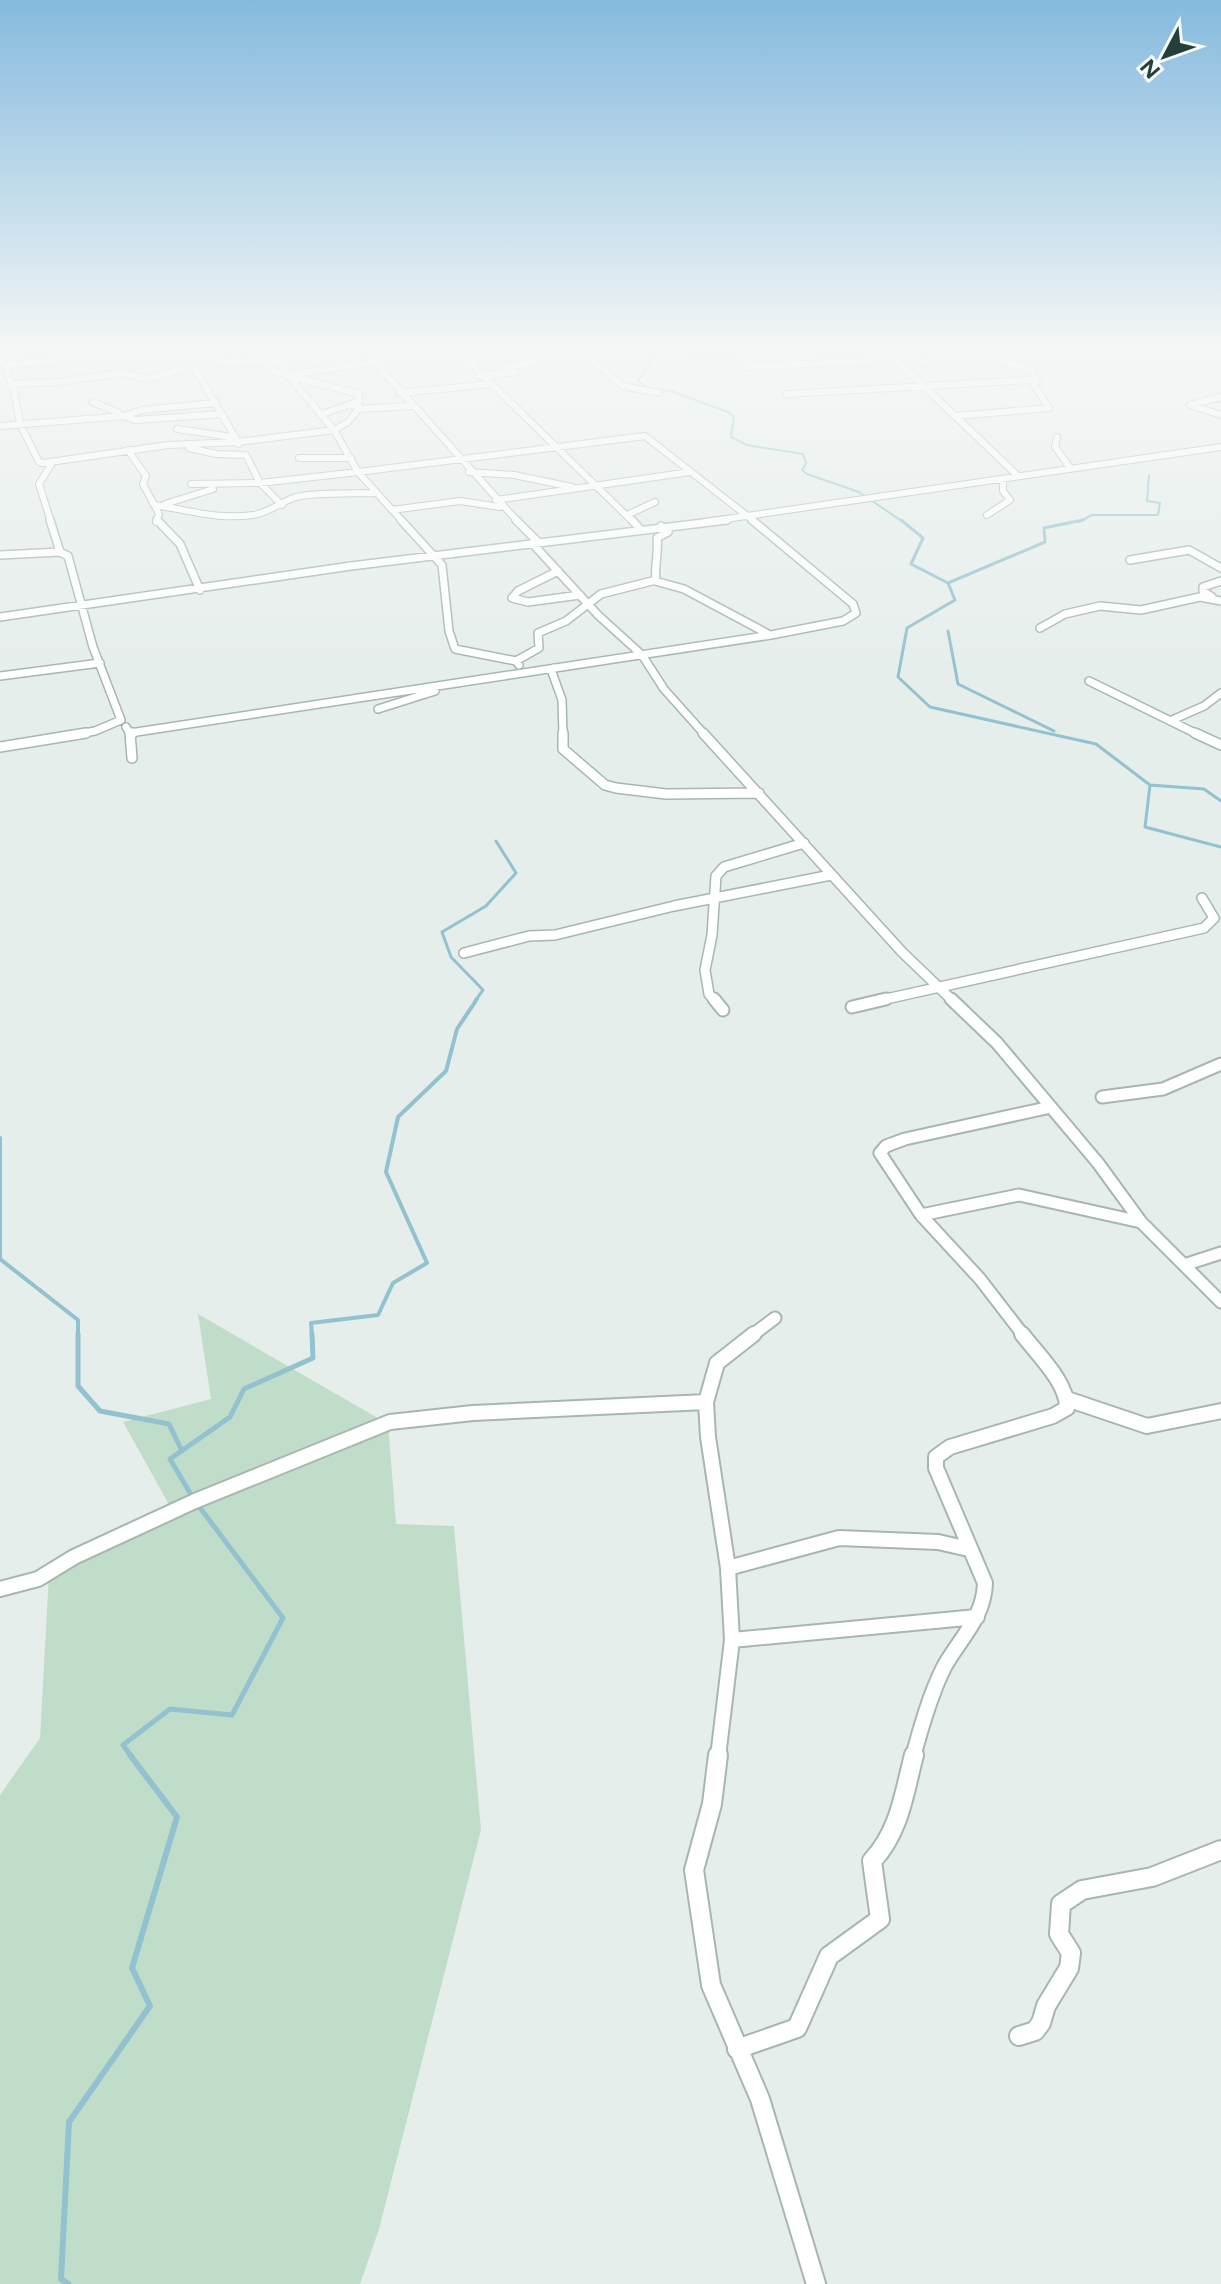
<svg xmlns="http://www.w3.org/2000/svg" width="1221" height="2284" font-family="Figtree,sans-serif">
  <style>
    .green { fill: #c0ddca }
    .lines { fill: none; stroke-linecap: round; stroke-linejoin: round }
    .stream-far4 { stroke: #92c2cf; stroke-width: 2 }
    .stream-far3 { stroke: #92c2cf; stroke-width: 3 }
    .stream-far2 { stroke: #92c2cf; stroke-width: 4 }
    .stream-far1 { stroke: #92c2cf; stroke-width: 5 }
    .stream { stroke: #92c2cf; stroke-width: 6 }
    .minor-far5-casing { stroke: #a8b6b2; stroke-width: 8 }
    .minor-far4-casing { stroke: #a8b6b2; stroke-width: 10 }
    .minor-far3-casing { stroke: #a8b6b2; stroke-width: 12 }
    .minor-far2-casing { stroke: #a8b6b2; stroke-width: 15 }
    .minor-far1-casing { stroke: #a8b6b2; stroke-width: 18 }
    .minor-casing { stroke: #a8b6b2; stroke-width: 22 }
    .minor-far5 { stroke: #fff; stroke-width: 6 }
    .minor-far4 { stroke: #fff; stroke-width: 7 }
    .minor-far3 { stroke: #fff; stroke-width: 9 }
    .minor-far2 { stroke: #fff; stroke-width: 11 }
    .minor-far1 { stroke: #fff; stroke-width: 14 }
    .minor { stroke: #fff; stroke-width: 18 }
  </style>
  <rect width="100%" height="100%" fill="#e6eeeb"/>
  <!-- green -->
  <path class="green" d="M198,1314l190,110 8,100 58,2 27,304 -102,399 -19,55h-360v-489l40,-57 9,-165 126,-58 -52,-93 88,-23z"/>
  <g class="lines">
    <!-- stream-far4 -->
    <path class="stream-far4" d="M657,352l-19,29 10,7 23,3 57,21 6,5 -3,20 16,8 56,9 3,9 -4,7 5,4 52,18 44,30
      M690,352l1,3h43l-1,-3
      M1079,522l13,-7h66l2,-12 -13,-2 2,-26"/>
    <!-- stream-far3 -->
    <path class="stream-far3" d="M901,520l22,18 -12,26 37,19
      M1083,520l-39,8 1,14 -97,41 7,17 -48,28 -9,49 32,30 166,37 54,41 -5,42 76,20
      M948,631l10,53 96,47
      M1150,785l54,4 17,12
      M475,1001l8,-11 -32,-33 -9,-25 44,-26 30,-33 -20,-32"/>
    <!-- stream-far2 -->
    <path class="stream-far2" d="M0,1138v121l78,61v16
      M312,1336l-1,-13 67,-8 15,-32 34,-20 -41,-91 12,-55 48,-46 11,-42 20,-30"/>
    <!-- stream-far1 -->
    <path class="stream-far1" d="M78,1334v52l22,25 69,13 13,27
      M193,1498l-23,-39 60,-42 14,-28 69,-31 -1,-24
      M132,1757l-9,-12 47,-36 62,6 51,-97 -85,-113"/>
    <!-- stream -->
    <path class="stream" d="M68,2284l-7,-5 8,-157 81,-116 -18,-38 45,-151 -47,-62"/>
    <defs>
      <path id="minor-far5" d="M226,352l-9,6 4,5 40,-2
        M244,352l18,9 21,3 5,11 46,55 24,42 287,-36 110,86
        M366,352l152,170
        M459,352l174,170
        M568,352l23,7 32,27 36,7
        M888,352l130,124
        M1176,352l4,1
        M254,357l21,-4 8,11
        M5,358l27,-6
        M2,359l12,31 6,34 19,38 4,1 125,-18 70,-3 96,-12 14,-8 12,-15 -12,-2
        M468,361l85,-9
        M267,362l8,10 84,22v7l-39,14
        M918,362l68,-6 -8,-4
        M7,365l108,-9
        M194,367l45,77
        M740,367l156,-7
        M511,373l-5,-6 38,-7
        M288,375l119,-18 60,3
        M480,376l35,-4
        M11,384l47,-2 64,-9 25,6 38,-11
        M400,393l91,-9
        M787,394l244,-14
        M1221,397l-31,8 31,10
        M93,402l26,11
        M357,409l54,-3
        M124,416l11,4 87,-6
        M955,416l94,-8 -18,-28 6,1 -6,-11 -45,-14
        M0,426l124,-10 18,-6 74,-7
        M177,429l55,8
        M1057,437l-2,10 16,22
        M189,448l27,6 30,1 14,28 22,22
        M128,450l18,26 -3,8 16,30 -3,8
        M299,458h52
        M469,472l45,3 58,12
        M191,484l69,-1 98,-11 45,50
        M496,500l194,-28
        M165,504l48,-15
        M154,505c35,5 62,15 99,10 16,-2 26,-12 40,-17 18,-6 61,-4 82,-5
        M392,510l68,-9 40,6
        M627,515l28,-13
        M987,515l23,-15 -7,-9v-12
        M51,522l-12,-38 13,-21
        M705,522l516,-75"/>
      <path id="minor-far4" d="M50,520l10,32
        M157,520l23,24 20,46
        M401,520l41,45 7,66 6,18 61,12
        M516,520l22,22
        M632,520l8,9
        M532,543l66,72 44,40 22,34 41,46
        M0,555l60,-3 8,4 25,91 28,73 -26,11 -21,4
        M1130,560l59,-10 32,18
        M558,571l-40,20 -6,7 16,4 52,-7
        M655,581l29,8 86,46
        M1212,597l-9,-6v-4l18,-6
        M0,617l351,-51 376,-46
        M1040,628l25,-14 35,-8 41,4 59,-13 21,4
        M519,665l-3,-4 23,-13 -1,-15 28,-12 35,-27 55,-14c-2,-15 3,-26 1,-42l11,-6 -7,-6
        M554,668l-2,4 10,28 1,35
        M0,676l100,-13
        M1089,681l110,54
        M378,709l57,-18
        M1172,720l32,-14 17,-13
        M126,727l5,8
        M130,733l641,-98 72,-14 13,-8 -3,-9 -101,-84"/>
      <path id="minor-far3" d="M130,733l2,25
        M130,733h3
        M563,733v16l42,36 11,3 50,6 93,-1
        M703,733l199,219 51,49
        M1195,733l26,12
        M0,747l86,-14
        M464,953l65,-17 26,-1 119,-29 157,-31
        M715,1001l-6,-7 -4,-24 7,-35 4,-59 8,-9 80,-24
        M877,1001l327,-73 10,-10 -12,-20"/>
      <path id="minor-far2" d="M714,999l9,11
        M951,999l46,44 101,120 43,59 80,80
        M852,1007l34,-8
        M1102,1097l61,-8 58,-25
        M921,1215l98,-20 122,27
        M1184,1265l37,-12
        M751,1336l24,-18
        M1024,1336l-44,-57 -59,-64 -41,-62 6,-7 19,-7 146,-32"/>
      <path id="minor-far1" d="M1067,1399l80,27 74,-15
        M728,1568l111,-30 99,4 31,7
        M0,1589l38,-10 36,-22 121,-56 195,-79 83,-9 233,-11
        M732,1640l245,-23
        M718,1757l14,-117 -4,-72 -20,-131 -2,-35 11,-39 37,-29
        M913,1757c8,-30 17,-62 31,-90 16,-29 40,-49 41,-84l-49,-115v-11l14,-10 103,-31 14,-8c0,-26 -29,-53 -45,-74"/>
      <path id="minor" d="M718,1755l-6,49 -18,66 17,115 49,114 56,185
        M1019,2036l16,-5 6,-8 5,-17 23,-38 2,-15 -12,-19 2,-30 21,-14 70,-13 69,-27
        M737,2049l60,-21 32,-72 51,-37 -8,-58c28,-30 32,-68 42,-106"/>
    </defs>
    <!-- minor-far5 casing -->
    <use href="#minor-far5" class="minor-far5-casing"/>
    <!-- minor-far4 casing -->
    <use href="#minor-far4" class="minor-far4-casing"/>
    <!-- minor-far3 casing -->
    <use href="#minor-far3" class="minor-far3-casing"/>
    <!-- minor-far2 casing -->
    <use href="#minor-far2" class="minor-far2-casing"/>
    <!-- minor-far1 casing -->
    <use href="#minor-far1" class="minor-far1-casing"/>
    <!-- minor casing -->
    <use href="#minor" class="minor-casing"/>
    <!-- minor-far5 -->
    <use href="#minor-far5" class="minor-far5"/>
    <!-- minor-far4 -->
    <use href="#minor-far4" class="minor-far4"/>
    <!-- minor-far3 -->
    <use href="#minor-far3" class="minor-far3"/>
    <!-- minor-far2 -->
    <use href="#minor-far2" class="minor-far2"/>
    <!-- minor-far1 -->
    <use href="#minor-far1" class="minor-far1"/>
    <!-- minor -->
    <use href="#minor" class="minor"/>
  </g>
  <!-- sky -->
  <linearGradient id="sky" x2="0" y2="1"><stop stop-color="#85bade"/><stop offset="0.52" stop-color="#f4f7f6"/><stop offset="1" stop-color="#f4f7f6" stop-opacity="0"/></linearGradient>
  <rect width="1221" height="671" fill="url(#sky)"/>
  <!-- north arrow -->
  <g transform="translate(1165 56) rotate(229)" stroke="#f6faf8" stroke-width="6" paint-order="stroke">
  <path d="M0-6L14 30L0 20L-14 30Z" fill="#253f3a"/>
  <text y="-12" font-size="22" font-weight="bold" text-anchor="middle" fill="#253f3a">N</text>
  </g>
</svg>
